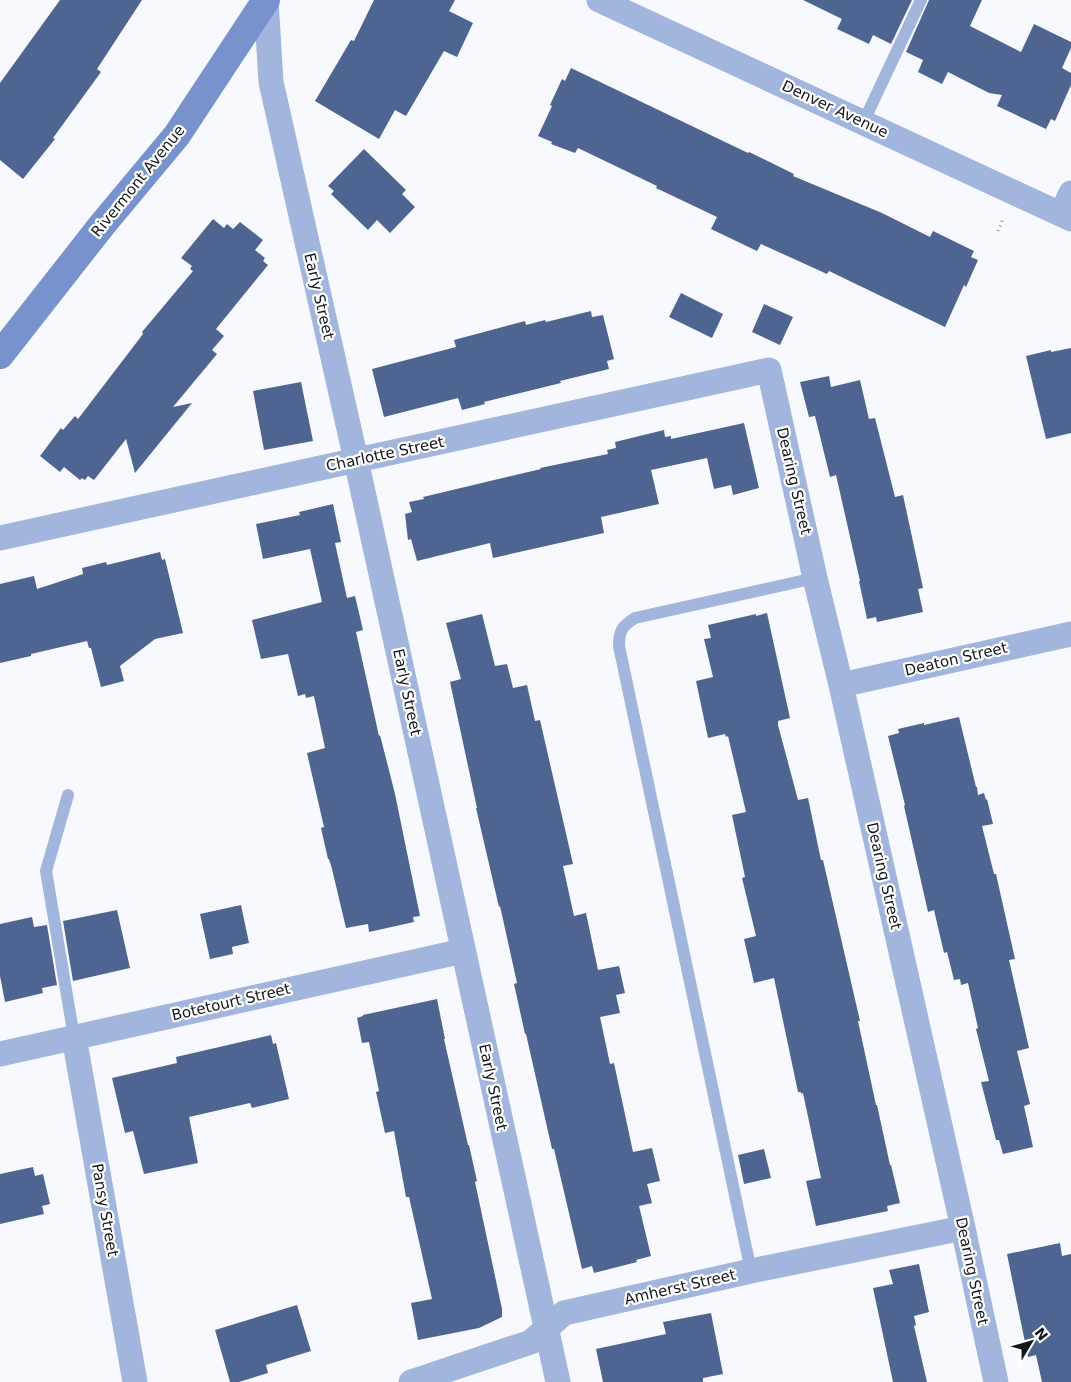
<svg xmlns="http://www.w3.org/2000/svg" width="1071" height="1382" font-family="'DejaVu Sans',sans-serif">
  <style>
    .building { fill: #4f6591 }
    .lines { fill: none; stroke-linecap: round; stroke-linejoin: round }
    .path { stroke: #85888e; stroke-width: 3; stroke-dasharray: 1 4; stroke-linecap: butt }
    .service { stroke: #a1b5dd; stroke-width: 12 }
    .minor { stroke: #a1b5dd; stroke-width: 25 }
    .secondary { stroke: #7792cc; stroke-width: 28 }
    .labels { text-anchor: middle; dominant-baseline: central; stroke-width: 4.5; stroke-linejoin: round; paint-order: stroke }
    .street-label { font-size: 15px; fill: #12161d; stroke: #fff }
  </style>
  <rect width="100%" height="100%" fill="#f7f9fe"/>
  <!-- building -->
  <path class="building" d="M60,0h82l-45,69 4,3 -48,66 2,1 -32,40 -23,-19v-77z
    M374,0h81l-6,11 24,12 -16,34 -13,-6 -38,65 -11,-6 -16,29 -64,-38 36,-61 3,1z
    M803,0h109l-21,44 -18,-9 -4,9 -32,-15 5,-10z
    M929,0h53l-12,26 51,26 13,-28 37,18v6l-9,20 9,5v12l-16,36 -4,-2 -5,10 -49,-23 5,-11 -13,-2 -41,-21 -6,12 -24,-12 5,-12 -17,-8z
    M571,68l177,85 1,-1 45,22 -1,2 89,37 48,24 3,-6 41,20 -3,6 7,3 -12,27 -2,-2 -19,42 -116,-56 -2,3 -66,-30 -4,7 -46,-22 6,-12 -61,-29 1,-2 -79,-38 -3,5 -24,-9 1,-2 -14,-6 14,-30 -2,-1 12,-26 3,2z
    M364,149l42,41 -4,4 13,13 -25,26 -13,-13 -9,10 -37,-36 3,-3 -6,-5z
    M213,219l11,9 3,-4 6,5 7,-7 23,18 -8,10 10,8 -2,3 5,4 -52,64 8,7 -12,14 5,4 -44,53 19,-4 -57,70 -9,-34 -32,41 -6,-4 -3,4 -3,-2 -2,2 -16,-13 -4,5 -20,-16 21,-28 2,2 12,-14 3,3 65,-85 -1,-2 51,-61 -3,-2 2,-3 -11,-8z
    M681,293l42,21 -11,24 -43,-21z
    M764,304l29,13 -13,28 -28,-13z
    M591,311l1,6 11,-2 11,44 -7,2 2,8 -49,12 1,2 -77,19 1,2 -23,6 -4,-12 -74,19 -12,-48 84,-22 -2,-7 71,-19 1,4 19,-5 1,2z
    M1071,348v85l-25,6 -20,-83 25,-6v2z
    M829,376l2,11 29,-7 9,39 6,-1 20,79 8,-2 20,93 -5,1 5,23 -46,10 -1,-5 -9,2 -8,-38h1l-24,-106 -6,2 -15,-61 -6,1 -9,-35z
    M301,382l12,59 -49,9 -11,-59z
    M744,423l15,65 -26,7 -2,-10 -17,4 -7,-31 -56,12 8,34 -58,13 3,16 -111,25 -3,-15 -73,18 -6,-22 -3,1 -3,-26 7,-2 -3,-10 15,-3 -1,-2 118,-28 -1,-1 68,-14 -1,-4 9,-2 -1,-6 49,-12 1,7 6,-1v3z
    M333,504l8,38 -6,1 12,55 8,-2 8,34 -7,2 23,104 1,-1 15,59 25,122 -7,1 1,5 -45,10 -1,-8 -22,4 -14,-59 -3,-10h-1l-7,-31 3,-1 -17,-74 18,-5 -11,-52 -8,2 -1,-4 -7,2 -10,-42 -27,5 -9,-39 70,-18 -12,-53 -47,10 -7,-35 44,-9 -1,-3z
    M160,552l2,8 3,-1 18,74 -28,6 -35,27 4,15 -23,6 -10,-39h-2l-2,-7 -56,13v2l-31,7v-79l34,-8 3,13 46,-15 -1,-6 24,-6 1,3z
    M767,613l23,105 -12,3v4l20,75 10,-2 13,62h2l37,161h-2l18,84h1l13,60h1l9,38 -13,3 1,5 -72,15 -10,-45 15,-3 -18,-85 -2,1v-2h-3l-24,-114 -20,5 -10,-44 12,-3 -14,-58 3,-1 -13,-62 14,-3 -18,-76 -2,1 -1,-3 -17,4 -12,-57 17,-4 -9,-38 7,-1 -3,-13 48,-11v2z
    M482,614l13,52 12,-2 6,24 14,-3 8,36 5,-1 33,144 -10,2 11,50 12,-3 12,57 21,-4 6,27 -9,2 4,18 -20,4 10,47 4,-1 19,89 19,-4 8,33 -13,3 5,19 -13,3 12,50 -15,4 1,2 -43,11 -2,-7 -10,3 -28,-120h-2l-26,-115h-1l-11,-50 3,-1 -17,-77 -1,1 -23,-99h1l-27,-126 11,-3 -15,-56z
    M959,717l17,70h1l1,8 6,-2 2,7 1,-1 6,25 -11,2 12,48h2l19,85 -6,1 20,88 -12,3 13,53 -6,2 9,41 -30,7 -4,-14h-3l-15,-58 8,-1 -13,-52 2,-1 -10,-45 -7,2 -1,-6 -6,1 -7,-28 -3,1 -10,-43 -6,2 -24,-106 1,-1 -17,-69 11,-3 -1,-4 26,-6v2z
    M241,905l8,38 -17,4 1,7 -23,5 -10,-45z
    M117,910l13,58 -57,13 -10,-60z
    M32,917l2,10 13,-2 10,60 -15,3 1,5 -38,9 -5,-26v-52z
    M437,999l8,40h-1l24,106h1l8,36 -2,1 27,127v8l-23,11 -61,12 -7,-37 21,-4 -23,-102h-3l-12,-66 -9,2 -9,-41 3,-1 -10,-49 -7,1 -5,-25 6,-2v-1z
    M271,1035l2,9 3,-1 13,56 -37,9 -2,-5 -61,14 9,46 -54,11 -11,-43 -8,2 -13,-55 65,-15 -1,-6z
    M764,1149l7,29 -27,6 -6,-29z
    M33,1167l2,9 8,-2 7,30 -8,2 2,8 -44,10v-50z
    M1060,1243l2,13 9,-2v128h-29l-6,-27 -8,2 -21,-103z
    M919,1264l10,48 -15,4 2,9 -2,1 13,56h-34l-20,-94 20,-4 -4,-14z
    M297,1305l14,46 -45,14 2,8 -29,9h-9l-15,-52z
    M711,1313l12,61 -20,4v4h-100l-7,-33 70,-15 -3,-12z"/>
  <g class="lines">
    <!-- path -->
    <path class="path" d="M998,231l5,-12"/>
    <!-- service -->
    <path class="service" d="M863,123l58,-123
      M68,795l-22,76 28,166
      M751,1271l-132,-625c0,-15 3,-20 16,-28l180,-40"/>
    <!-- minor -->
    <path class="minor" d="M266,0l5,82 85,378 202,922
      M599,0l472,219
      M1061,214l10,-21
      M0,538l769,-168 46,208 26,107 122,543 33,154
      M841,685l230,-51
      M74,1037l61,345
      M0,1054l463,-103
      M411,1382l120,-40 33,-29 187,-42 212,-43"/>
    <!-- secondary -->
    <path class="secondary" d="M0,355l102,-130 75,-90 89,-135"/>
  </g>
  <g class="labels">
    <!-- street labels -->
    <g class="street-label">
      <text transform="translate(835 109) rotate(25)">Denver Avenue</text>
      <text transform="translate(138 181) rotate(-51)">Rivermont Avenue</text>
      <text transform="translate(319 296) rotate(77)">Early Street</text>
      <text transform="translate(385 454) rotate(-12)">Charlotte Street</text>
      <text transform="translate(794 481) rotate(77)">Dearing Street</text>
      <text transform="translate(956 659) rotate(-13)">Deaton Street</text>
      <text transform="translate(407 692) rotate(78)">Early Street</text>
      <text transform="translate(884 876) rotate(77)">Dearing Street</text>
      <text transform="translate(231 1002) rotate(-13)">Botetourt Street</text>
      <text transform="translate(493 1087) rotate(78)">Early Street</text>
      <text transform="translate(105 1210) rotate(80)">Pansy Street</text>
      <text transform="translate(972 1271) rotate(78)">Dearing Street</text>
      <text transform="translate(680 1287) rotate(-13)">Amherst Street</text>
    </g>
  </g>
  <!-- north arrow -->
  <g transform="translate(1031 1342) rotate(52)" stroke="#ffffff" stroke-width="4" paint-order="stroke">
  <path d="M0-4L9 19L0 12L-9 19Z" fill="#12161d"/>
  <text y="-8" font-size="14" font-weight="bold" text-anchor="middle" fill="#12161d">N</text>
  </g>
</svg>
